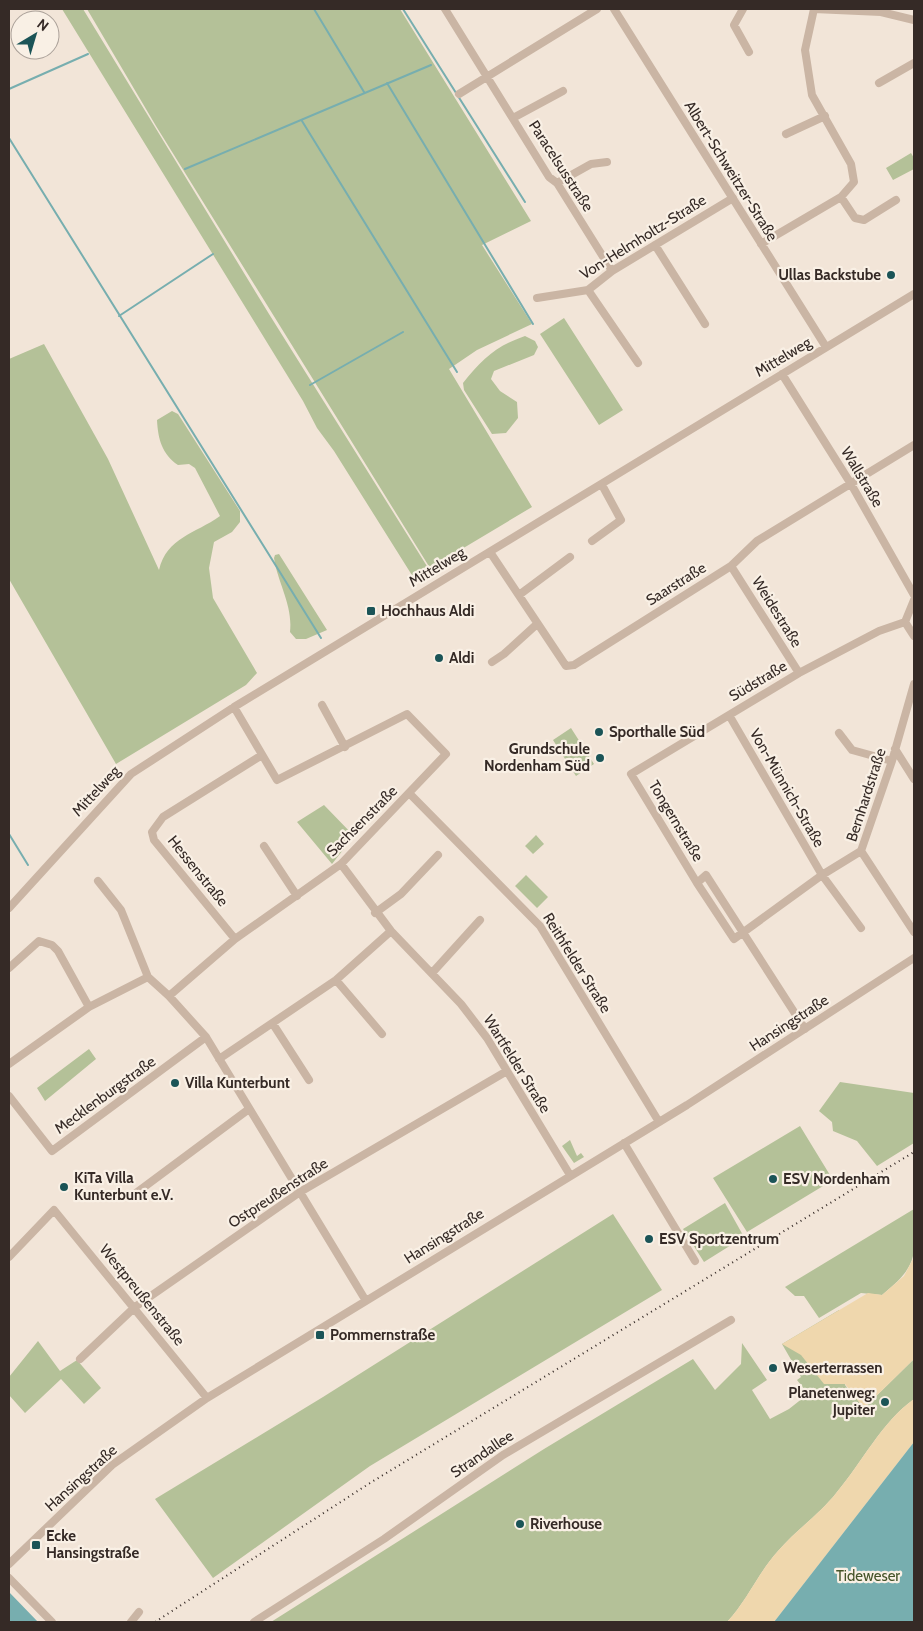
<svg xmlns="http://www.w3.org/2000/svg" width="923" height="1631" font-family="Cabin,sans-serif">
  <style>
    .green { fill: #b4c198 }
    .sand { fill: #efd7ad }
    .water { fill: #77aeaf }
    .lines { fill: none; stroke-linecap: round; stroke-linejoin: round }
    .stream { stroke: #77aeaf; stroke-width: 2 }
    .minor { stroke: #cab5a4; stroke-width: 8 }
    .rail { stroke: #352a26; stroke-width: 2; stroke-dasharray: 1 4; stroke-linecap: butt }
    .poi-dot { fill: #1b5457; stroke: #f9f0e5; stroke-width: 2 }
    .labels { text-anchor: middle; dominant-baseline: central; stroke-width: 4.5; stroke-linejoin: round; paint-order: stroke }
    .street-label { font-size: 15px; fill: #352a26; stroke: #f9f0e5 }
    .poi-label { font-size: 15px; font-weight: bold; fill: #352a26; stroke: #f9f0e5; text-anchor: start }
    .park-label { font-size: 15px; fill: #455429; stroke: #f9f0e5 }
  </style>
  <rect width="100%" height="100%" fill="#f2e5d8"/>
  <!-- green -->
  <path class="green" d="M62,9h21l186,305 161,257 -15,9 -81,-129 -17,-23 -14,-27z
    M87,9h313l131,212 -49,24 50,79 -55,26 -28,19 83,138 -102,61 -274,-442z
    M911,153l3,5v11l-21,11 -7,-12z
    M564,318l59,92 -24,15 -59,-91z
    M525,336l10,5 3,6 -4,8 -40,16 -3,8 9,12 17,11 1,16 -12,15 -14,1 -28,-44 -1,-7c19,-24 33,-37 62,-47z
    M44,344l64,115 51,111c8,-33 36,-36 61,-54l-25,-48 -6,-4 -11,1c-16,-11 -20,-26 -21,-45l15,-9 6,3 62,97v11l-8,10 -18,10 -5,26 4,30 44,75 -11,12 -130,79 -107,-185v-220z
    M279,554l48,76 -21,9h-10l-6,-7c3,-27 -12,-48 -16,-74l1,-3z
    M571,728l23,36 -18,12 -23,-36z
    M324,805l30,31 -22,28 -35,-42z
    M536,835l8,9 -11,10 -8,-8z
    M526,875l22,22 -11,11 -22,-22z
    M89,1049l7,10 -51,42 -8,-13z
    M840,1082l74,11v50l-37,23 -20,-25 -24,-10 -1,-9 -13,-11z
    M800,1126l33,54 -86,52 -34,-54z
    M570,1140l7,16 4,-3 3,4 -10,6 -12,-17z
    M725,1203l19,34 -40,25 -21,-33z
    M914,1209c0,47 7,54 -32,86l-21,-2 -42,25 -15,-22h-9l-10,-9z
    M613,1214l49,76 -292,176 -157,112 -58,-79 168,-102z
    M839,1310l6,75 19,23 50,-49v40c-33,24 -51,62 -77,93 -17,22 -41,38 -59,59 -20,22 -31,50 -51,71h-456l273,-173 149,-90 22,31 26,-26 1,-21 25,37 -15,10 18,29 19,-10 19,-15 -11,-14 4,-3 -19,-33z
    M38,1341l22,30 17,-11 24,28 -17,16 -23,-25 -36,34 -16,-18v-18z"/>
  <!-- sand -->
  <path class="sand" d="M914,1257v102l-50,49 -19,-24h-21l-23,-29 -19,-11 86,-51 14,2 22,-19z
    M914,1399v43l-140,180h-47c20,-21 31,-49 51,-71 18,-21 42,-37 59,-59 26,-31 44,-69 77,-93z"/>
  <!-- water -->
  <path class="water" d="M914,1442v180h-140z
    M9,1592l29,30h-29z"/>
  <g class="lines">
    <!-- stream -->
    <path class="stream" d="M314,9l50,83
      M403,9l122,193
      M387,83l146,241
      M9,89l79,-35
      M302,121l155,251
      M9,138l312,500
      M185,169l246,-104
      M119,316l94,-62
      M310,385l93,-53
      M9,834l19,31"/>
    <!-- minor -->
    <path class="minor" d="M445,9l104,168 8,6 55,88
      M614,9l212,338
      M743,9l-9,16 15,27
      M879,83l35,-20
      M459,94l138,-85
      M513,118l50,-27
      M786,134l39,-18
      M557,183l34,-19 16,-2
      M841,197l14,21 9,2 32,-20
      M761,244l80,-47 13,-15 -3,-18 -39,-69 -7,-45 9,-41 67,3 33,8
      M655,245l50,79
      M588,290l50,73
      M537,298l51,-8 24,-19 121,-73
      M782,374l69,110 63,111
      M592,541l29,-21 -19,-35
      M490,552l76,114 8,-1 157,-99 26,-25 157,-96
      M731,566l68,107
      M519,595l51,-38
      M914,600l-9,22 9,14
      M492,662l12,-8 33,-30
      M914,684l-22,77 -31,90 53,81
      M322,705l23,42
      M729,715l93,160 39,53
      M839,733l13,17 40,11
      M895,749l19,30
      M409,793l131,133 119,196
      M264,846l33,50
      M861,851l-39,24 -88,64 -37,-56 -66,-109 168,-101 80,-42 26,-9
      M341,864l50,67 70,73 26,34 83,137
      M98,881l23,29 27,67 21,19 37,41 160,264
      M697,883l9,-8 99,154
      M9,908l122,-134 103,-67 680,-413
      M375,913l26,-19 37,-39
      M235,939l-81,-99 -2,-8 11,-15 99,-62
      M9,968l30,-27 13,4 6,6 31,56
      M432,973l48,-53
      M336,980l46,54
      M169,996l66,-57 106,-75 105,-110 -39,-40 -130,66 -43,-73
      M273,1024l36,56
      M219,1059l117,-79 55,-49
      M9,1064l80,-57 59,-30
      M9,1096l43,55 154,-114
      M624,1143l71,118
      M132,1196l117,-87
      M9,1257l45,-47 153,188
      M80,1359l55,-52 165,-115 207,-121
      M9,1564l103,-99 95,-67 480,-293 227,-147
      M9,1578l43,44
      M131,1622l8,-10
      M254,1622l130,-83 119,-84 228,-135"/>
    <!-- rail -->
    <path class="rail" d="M155,1622l215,-139 544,-331"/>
  </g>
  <!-- markers -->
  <g class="poi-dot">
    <circle cx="891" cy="275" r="5"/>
    <rect x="366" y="606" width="10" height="10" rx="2.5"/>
    <circle cx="439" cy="658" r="5"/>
    <circle cx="599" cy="732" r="5"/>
    <circle cx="600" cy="758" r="5"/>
    <circle cx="175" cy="1083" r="5"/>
    <circle cx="773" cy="1179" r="5"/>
    <circle cx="64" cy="1187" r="5"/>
    <circle cx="649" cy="1239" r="5"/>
    <rect x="315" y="1330" width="10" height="10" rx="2.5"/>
    <circle cx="773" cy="1368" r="5"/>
    <circle cx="885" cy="1402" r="5"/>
    <circle cx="520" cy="1524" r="5"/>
    <rect x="31" y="1540" width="10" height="10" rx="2.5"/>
  </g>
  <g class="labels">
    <!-- street labels -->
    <g class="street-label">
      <text transform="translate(561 166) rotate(57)">Paracelsusstraße</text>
      <text transform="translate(731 171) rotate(58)">Albert-Schweitzer-Straße</text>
      <text transform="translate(643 237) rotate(-32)">Von-Helmholtz-Straße</text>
      <text transform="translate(783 357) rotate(-31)">Mittelweg</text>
      <text transform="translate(862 477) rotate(59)">Wallstraße</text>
      <text transform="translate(437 567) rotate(-31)">Mittelweg</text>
      <text transform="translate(676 584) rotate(-32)">Saarstraße</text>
      <text transform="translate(777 612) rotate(58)">Weidestraße</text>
      <text transform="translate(758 681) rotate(-31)">Südstraße</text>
      <text transform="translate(787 788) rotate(60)">Von-Münnich-Straße</text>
      <text transform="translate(96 791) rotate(-47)">Mittelweg</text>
      <text transform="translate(866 795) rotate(-72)">Bernhardstraße</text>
      <text transform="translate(362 821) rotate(-45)">Sachsenstraße</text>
      <text transform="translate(676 821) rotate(59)">Tongernstraße</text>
      <text transform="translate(198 871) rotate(51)">Hessenstraße</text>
      <text transform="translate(577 963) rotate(58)">Reithfelder Straße</text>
      <text transform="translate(789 1023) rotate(-33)">Hansingstraße</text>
      <text transform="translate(517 1064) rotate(58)">Wartfelder Straße</text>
      <text transform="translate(105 1095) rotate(-36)">Mecklenburgstraße</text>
      <text transform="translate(278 1193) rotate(-33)">Ostpreußenstraße</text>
      <text transform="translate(444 1236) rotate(-32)">Hansingstraße</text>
      <text transform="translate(142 1295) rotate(51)">Westpreußenstraße</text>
      <text transform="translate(482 1454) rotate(-34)">Strandallee</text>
      <text transform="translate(81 1478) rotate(-42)">Hansingstraße</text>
    </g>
    <!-- poi labels -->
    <g class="poi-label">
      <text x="881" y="275" text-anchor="end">Ullas Backstube</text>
      <text x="381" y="611">Hochhaus Aldi</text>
      <text x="449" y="658">Aldi</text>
      <text x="609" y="732">Sporthalle Süd</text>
      <text x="590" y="749" text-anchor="end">Grundschule<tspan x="590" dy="17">Nordenham Süd</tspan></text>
      <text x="185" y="1083">Villa Kunterbunt</text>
      <text x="74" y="1178">KiTa Villa<tspan x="74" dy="17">Kunterbunt e.V.</tspan></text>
      <text x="783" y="1179">ESV Nordenham</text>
      <text x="659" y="1239">ESV Sportzentrum</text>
      <text x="330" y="1335">Pommernstraße</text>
      <text x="783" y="1368">Weserterrassen</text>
      <text x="875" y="1393" text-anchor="end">Planetenweg:<tspan x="875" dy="17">Jupiter</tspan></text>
      <text x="530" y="1524">Riverhouse</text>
      <text x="46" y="1536">Ecke<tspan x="46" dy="17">Hansingstraße</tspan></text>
    </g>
    <!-- park labels -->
    <g class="park-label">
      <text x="868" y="1576">Tideweser</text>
    </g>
  </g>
  <!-- border -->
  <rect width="923" height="1631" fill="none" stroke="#352a26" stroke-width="20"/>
  <!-- north arrow -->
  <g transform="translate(35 35) rotate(38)"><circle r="24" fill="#f9f0e5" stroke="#aba199"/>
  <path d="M0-4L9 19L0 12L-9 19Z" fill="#1b5457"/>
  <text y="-8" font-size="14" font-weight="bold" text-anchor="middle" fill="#352a26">N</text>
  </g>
</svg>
